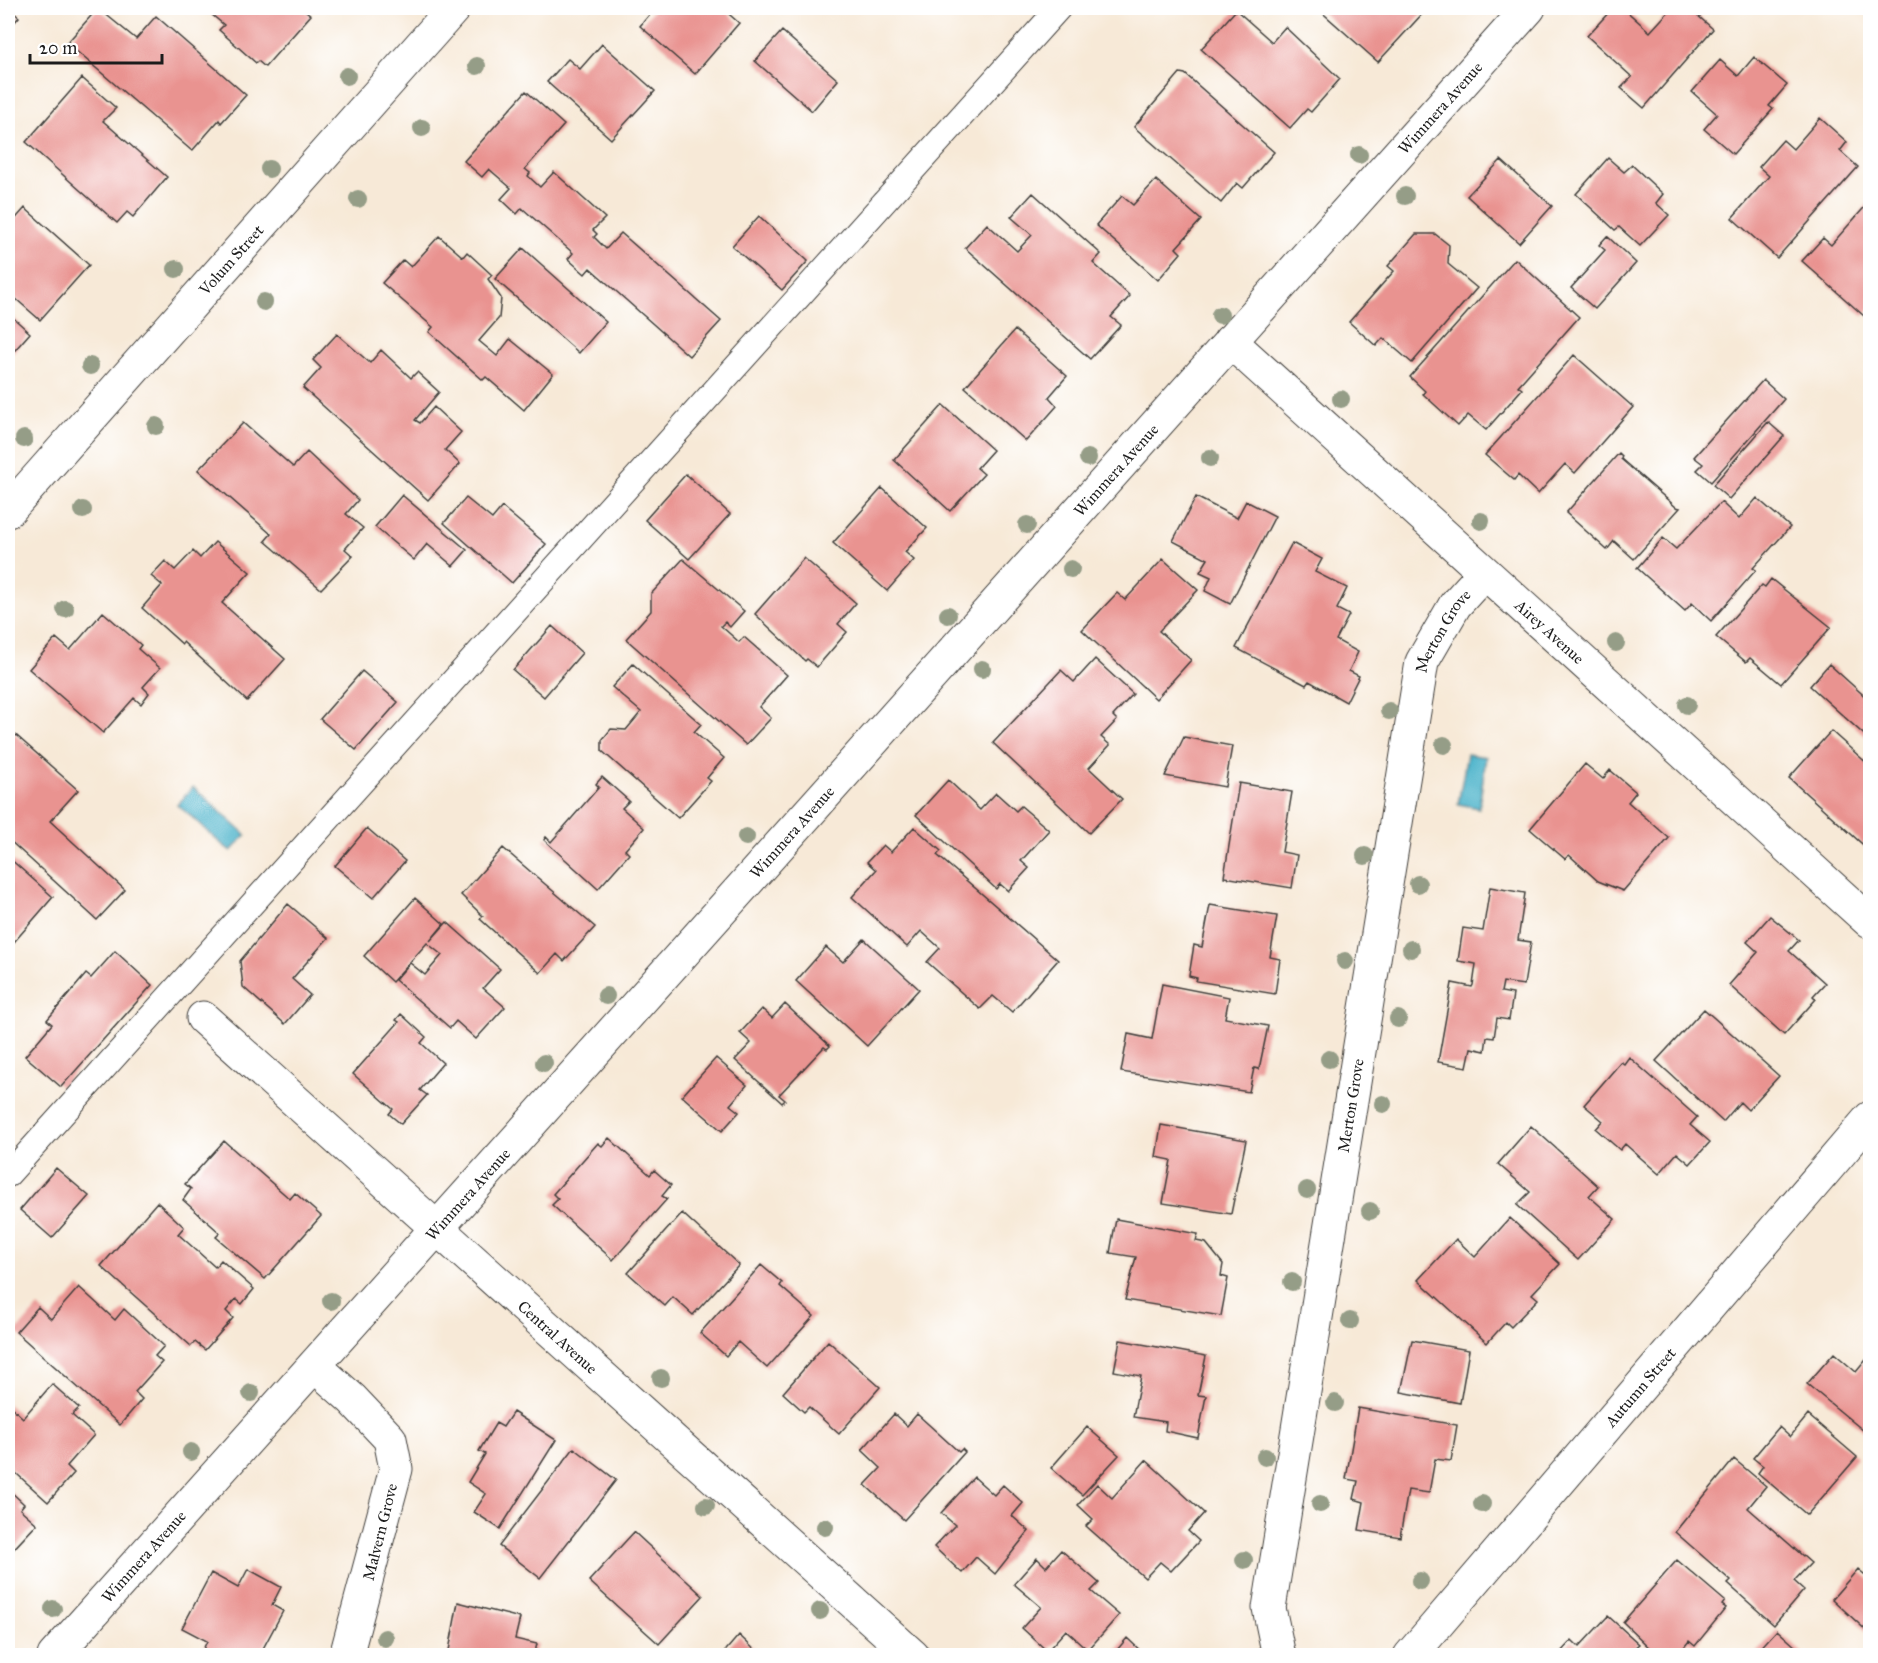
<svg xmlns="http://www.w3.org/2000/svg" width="1878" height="1663" font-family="'IM FELL Great Primer',serif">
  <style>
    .water { fill: #4bb3ca; stroke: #346873; stroke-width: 1.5 }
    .building { fill: #e99390 }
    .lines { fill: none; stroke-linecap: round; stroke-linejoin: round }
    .lane-casing { stroke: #3d3b38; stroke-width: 26 }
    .street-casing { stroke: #3d3b38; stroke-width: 35 }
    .secondary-casing { stroke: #3d3b38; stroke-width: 35 }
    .lane { stroke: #fff; stroke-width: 24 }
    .street { stroke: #fff; stroke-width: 33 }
    .secondary { stroke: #fff; stroke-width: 33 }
    .tree { fill: #959d87 }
    .labels { text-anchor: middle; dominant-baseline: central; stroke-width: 6; stroke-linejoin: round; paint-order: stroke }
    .street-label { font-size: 16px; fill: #1c1c1c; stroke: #fff }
  </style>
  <rect width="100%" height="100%" fill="#fff"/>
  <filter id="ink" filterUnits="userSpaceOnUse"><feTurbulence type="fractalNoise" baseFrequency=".0167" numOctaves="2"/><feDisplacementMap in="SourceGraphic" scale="12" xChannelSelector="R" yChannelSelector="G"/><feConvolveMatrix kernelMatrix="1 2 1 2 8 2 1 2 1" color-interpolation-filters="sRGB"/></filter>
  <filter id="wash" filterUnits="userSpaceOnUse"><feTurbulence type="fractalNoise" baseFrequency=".008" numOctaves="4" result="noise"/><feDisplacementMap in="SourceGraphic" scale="24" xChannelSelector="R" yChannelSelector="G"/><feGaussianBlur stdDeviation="1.35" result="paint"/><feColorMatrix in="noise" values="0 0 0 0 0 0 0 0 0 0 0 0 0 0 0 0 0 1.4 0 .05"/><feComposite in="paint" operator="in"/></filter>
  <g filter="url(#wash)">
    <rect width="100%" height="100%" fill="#f7e9d7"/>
    <!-- water -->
    <path class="water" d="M1467,754l19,3 -7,51 -21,-4z
      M193,787l53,48 -15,16c-20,-13 -34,-32 -54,-46z"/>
    <g id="blocks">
      <!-- building -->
      <path class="building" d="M8,8l11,9 -11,13z
        M98,8l38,31 20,-23 90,79 -25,28 -2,-3 -27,31 -125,-108z
        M204,8h98l9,7 -46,52 -7,-6 -2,2 -37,-33 5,-5z
        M655,8h67l17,15 -44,51 -55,-48z
        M1317,8h102l5,4 -46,50z
        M1613,8h10l27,24 22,-24h17l24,21 -69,79 -23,-20 11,-11 -45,-41z
        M1236,10l36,32 13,-15 55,52 -29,33 -4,-3 -17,19 -89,-79z
        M782,31l56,49 -26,31 -57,-50z
        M602,44l53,47 -44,48 -64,-57 21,-23 12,10z
        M1754,57l33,28 -18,21 4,3 -40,45 -29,-25 13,-15 -25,-22 28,-32 18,16z
        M1180,73l5,1 89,78 -31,36 -6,-5 -16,20 -87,-76z
        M82,78l34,30 -13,13 64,56 -34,40 -6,-5 -10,11 -91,-81z
        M526,91l38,34 -39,44 5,4 -2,3 12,11 14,-15 51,46 -12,12 4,4 -3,3 12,12 15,-16 100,88 -32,35 -99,-88 -5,6 -17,-15 5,-6 -51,-45 -5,6 -16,-15 10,-11 -22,-19 -7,8 -18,-16z
        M1820,118l27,24 -7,9 18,16 -81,91 -45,-40 37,-42 -10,-9 24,-27 10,9z
        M1608,158l16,14 8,-7 31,29 -7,9 13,12 -29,31 -21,-19 -4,3 -39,-36z
        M1501,160l51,46 -33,37 -52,-47z
        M1156,180l45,40 -25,28 5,5 -23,27 -62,-55 26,-29 11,9z
        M1033,193l68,61 -8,9 37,33 -19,21 10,8 -31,34 -125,-111 22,-24 30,27 15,-16 -21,-18z
        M1870,201v107l-6,8 -62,-55 21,-23 8,7z
        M25,208l64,57 -49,55 -32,-28v-69l2,2z
        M759,216l49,45 -26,29 -50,-44z
        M1416,234h19l14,11 -1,19 29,24 -65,75 -29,-25 -7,8 -27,-24 45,-51 -6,-5z
        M439,236l24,21 4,-5 25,23 -4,4 13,19 -2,20 -20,23 18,15 13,-17 43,35 -29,36 -38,-33 -3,3 -54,-48 4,-5 -51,-44 21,-23 8,7z
        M1607,236l29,27 -41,46 -24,-21 34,-38 -6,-5z
        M523,248l83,74 -27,31 -84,-74z
        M1515,259l64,58 -61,69 4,3 -36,41 -18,-15 -10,11 -35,-32 2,-3 -15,-14z
        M8,313l22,20 -22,25z
        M1015,330l52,46 -18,21 8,9 -31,35 -61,-54z
        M337,334l33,29 11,-13 30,28 6,-6 22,20 -24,28 5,3 14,-16 27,25 -16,18 15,14 -32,36 -125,-112 18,-20 -8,-8z
        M1574,355l59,52 -58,66 -10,-9 -27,30 -20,-19 -4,5 -29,-25z
        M1763,380l21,19 -73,83 -14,-12 6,-6 -9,-7z
        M943,405l50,45 -16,18 7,6 -34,37 -56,-51z
        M1768,422l16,14 -55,63 -16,-14z
        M243,423l50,44 14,-15 51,48 -12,14 17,14 -18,21 8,7 -32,33 -56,-48 6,-7 -73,-64z
        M1619,453l3,3 -1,3 55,48 4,1 -46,51 -20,-18 -7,9 -41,-37z
        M686,474l44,40 -41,45 -44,-39z
        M882,488l45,40 -22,24 9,8 -27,31 -54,-48z
        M402,495l65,55 -14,16 -26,-22 -13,16 -39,-33z
        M1196,497l41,21 9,-17 29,15 -45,88 -25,-13 6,-14 -11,-5 8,-13 -35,-18z
        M466,498l26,21 10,-12 44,37 -34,39 -68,-60z
        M1757,498l33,29 -37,41 3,2 -45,51 -19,-18 -7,8 -48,-43 26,-30 13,11 45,-47 18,17z
        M215,542l35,30 -28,31 63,56 -38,42 -64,-59 -1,2 -40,-36 20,-23 -11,-9 14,-15 10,9 18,-19 7,7z
        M1292,543l30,16 -7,13 32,16 -10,21 12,6 -13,25 22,12 -9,19 10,5 -13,26 -37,-21 -3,4 -70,-37z
        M804,558l52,45 -18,21 9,8 -30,35 -10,-8 -2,2 -50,-47z
        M683,559l61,52 -14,16 -5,-5 -4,4 18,16 5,-5 43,38 -28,32 12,11 -25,27 -120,-106 25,-28v-17z
        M1163,559l35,31 -39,41 32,29 -35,39 -74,-69 35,-37 8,7z
        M1771,579l60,48 -50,57 -31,-26 -4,4 -30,-25 46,-52 3,2z
        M103,612l38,33 -3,4 22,19 -17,19 6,6 -8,11 -7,-6 -31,35 -74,-64 27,-31 14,12z
        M552,626l30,27 -38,44 -31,-27z
        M1095,659l38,35 -20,22 4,4 -16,17 9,8 -21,23 33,31 -33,34 -96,-90 68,-73 13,12z
        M633,664l68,60 -7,8 30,26 -17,20 4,3 -33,37 -76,-67v-11l9,-11 15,1 15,-18 -29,-25z
        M1829,664l41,37v39l-60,-54z
        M362,671l36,31 -42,48 -36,-31z
        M9,729l69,61 -28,31 75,69 -28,30 -89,-81z
        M1831,731l39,35v85l-81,-73z
        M1184,737l48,9 -7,41 -60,-11z
        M1585,764l18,15 7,-9 26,22 -8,10 41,36 -46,53 -25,-10 -29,-26 -4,4 -35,-30z
        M602,777l27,24 -7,7 22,20 -19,22 4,4 -31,35 -54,-49 2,-3 5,5 48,-55 -3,-3z
        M948,780l32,30 16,-17 20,18 5,-5 28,24 -28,31 8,7 -21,23 -8,-7 -4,5 -80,-74z
        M1239,783l53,9 -10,60 15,3 -5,33 -68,-11z
        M914,827l27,24 -4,4 121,105 -46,52 -19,-16 -13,13 -53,-47 13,-14 -19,-17 -14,16 -55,-50 24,-27 -9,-8 16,-17 8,7z
        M367,828l38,33 -32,37 -38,-32z
        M503,848l92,79 -31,34 -7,-7 -17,19 -60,-54 3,-3 -22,-21z
        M8,857l45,40 -45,52z
        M1490,887l35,6 -7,47 13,2 -7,43 -21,-3 -2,10 12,2 -4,26 -12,-2 -3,20 -7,-1 -2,14 -14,-3 -4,19 -29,-5 14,-79 20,4 1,-2 3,-21 -18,-3 5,-33 20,3z
        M415,898l29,26 -14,17 17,-19 53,47 -17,19 22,19 -29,32 -20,-18 -6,7 -55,-48 15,-17 15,12 17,-20 -15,-12 -35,39 -28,-26z
        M288,904l40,34 -36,41 18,16 -25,29 -42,-37 -3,-26z
        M1210,905l67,11 -7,41 10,2 -5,35 -79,-13 1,-3 -8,-2 5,-31 8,2z
        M1770,916l29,24 -10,11 36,32 -12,13 3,3 -32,36 -55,-50 29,-33 -11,-10z
        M864,939l55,50 -52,57 -71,-65 30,-34 17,15z
        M115,951l37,34 -91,102 -36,-31 27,-32 -5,-4 39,-46 5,4z
        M1162,984l67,13 -4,21 43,8 -9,43 -5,-1 -5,24 -128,-20 7,-38 24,5z
        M785,1004l45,42 -3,3 -3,-2 -45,48 6,5 -3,3 -47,-43 16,-17 -11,-10 22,-24 10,9z
        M1704,1009l75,67 -31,34 -8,-8 -17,20 -67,-61z
        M401,1014l25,23 -5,6 22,20 -23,27 7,5 -26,29 -12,-10 4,-5 -40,-35 46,-52 -3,-2z
        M1629,1057l68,60 -7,8 20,17 -20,22 -13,-11 -18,21 -34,-30 -5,6 -24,-21 7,-8 -19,-16 37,-43 3,2z
        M716,1058l31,27 -17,20 9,7 -17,19 -40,-35z
        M1161,1125l85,15 -15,74 -68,-11 8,-43 -15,-3z
        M1531,1126l67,60 -9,10 26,23 -37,41 -61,-55 13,-13 -32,-28z
        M609,1138l41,37 4,-5 17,15 -9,11 5,3 -54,61 -61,-55 6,-6 -5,-5 45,-51 4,3z
        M224,1141l66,58 5,-6 26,23 -56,63 -49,-42 4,-4 -37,-33 8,-11 -6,-5z
        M56,1168l33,28 -37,42 -32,-28z
        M157,1202l27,25 -6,7 37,33 6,-7 33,29 -12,15 -6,-5 -10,12 7,7 -28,32 -10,-8 -4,4 -90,-80z
        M682,1213l57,52 -46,50 -20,-18 -8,9 -37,-33z
        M1510,1218l50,46 -28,30 6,5 -27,28 -5,-5 -19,21 -69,-63 38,-41 19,18z
        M1116,1219l82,15 -2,7 10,2 17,21 -2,12 7,2 -7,38 -96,-16 11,-43 -26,-4z
        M761,1265l21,18 -2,3 34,30 -47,52 -29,-26 -12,14 -26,-23z
        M79,1287l36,33 9,-11 40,37 -9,10 7,6 -27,30 7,7 -22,26 -104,-93 22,-25 13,12z
        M1120,1340l86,16 -8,39 8,1 -8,42 -33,-7 1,-9 -33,-5 8,-41 -27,-5z
        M1412,1340l57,10 -9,53 -59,-11z
        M828,1341l52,46 -41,47 -30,-27 -5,5 -21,-19z
        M1834,1353l22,19 14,-17v81l-63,-52z
        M52,1384l27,24 -7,7 22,20 -27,31 7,7 -26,29 -40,-36v-62l15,14z
        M1358,1408l99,17 -6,36 -16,-2 -6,34 -21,-3 -8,47 -41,-7 5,-28 -10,-3 4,-18 -12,-2z
        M513,1412l43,28 -56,89 -26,-17 12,-18 -18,-12 17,-28 -6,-3 17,-28 7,4z
        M894,1414l13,12 10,-12 42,38 3,-3 3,3 -61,68 -39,-35 16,-17 -19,-18z
        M1808,1415l49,42 -50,58 -49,-42 5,-7 -10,-8 26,-31 11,10z
        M1087,1427l32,28 -37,40 -31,-27z
        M574,1448l42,32 -76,98 -41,-32z
        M1734,1459l32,27 -18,22 63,55 -17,18 10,9 -30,35 -46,-41 3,-3 -56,-49z
        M1146,1460l58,53 -16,18 11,10 -28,30 -11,-9 -15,16 -59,-52 7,-7 -15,-14 19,-21 15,14z
        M974,1477l20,18 9,-10 20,18 -11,13 17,15 -34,43 -19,-17 -14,16 -28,-26 21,-22 -14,-12z
        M8,1489l16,15 -4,5 17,15 -29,31z
        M634,1532l69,64 -44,48 -70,-63z
        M1061,1550l38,33 -8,8 28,24 -31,35 -22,-20 -19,21 -25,-23 19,-21 -27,-23 23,-26 9,9z
        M1677,1560l48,41 -3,4 4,3 -31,38 -6,-5 -12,15h-19l-35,-34z
        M248,1569l33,18 -9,18 11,6 -24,45h-59l7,-15 -25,-13 29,-55 27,15z
        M1858,1569l12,10v55l-38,-35z
        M458,1602l62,16 -5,21 22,5 -3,12h-86z
        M1608,1616l31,28 -6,5 7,7h-83l15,-16 7,7z
        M1777,1630l29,26 -50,-3z
        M739,1635l22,21h-40z
        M1127,1638l19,18h-34z"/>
    </g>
  </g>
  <g filter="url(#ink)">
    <use href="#blocks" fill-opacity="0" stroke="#3d3b38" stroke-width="1.5"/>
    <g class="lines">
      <defs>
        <path id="lane" d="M8,1175l1051,-1167"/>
        <g id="street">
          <path id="s1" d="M1230,341l640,581"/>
          <path id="s2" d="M8,511l446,-503"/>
          <path id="s3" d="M203,1018l710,638"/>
          <path d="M315,1366l37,33 38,40 6,30 -50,187"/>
          <path id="s4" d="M54,1656l1475,-1648"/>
          <path id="s5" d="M1279,1656l-10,-48 153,-946 33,-57 29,-32"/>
        </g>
        <g id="secondary">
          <path id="s6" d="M1410,1656l460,-538"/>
        </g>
      </defs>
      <!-- lane casing -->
      <use href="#lane" class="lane-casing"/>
      <!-- street casing -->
      <use href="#street" class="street-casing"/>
      <!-- secondary casing -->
      <use href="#secondary" class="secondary-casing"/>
      <!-- lane -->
      <use href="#lane" class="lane"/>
      <!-- street -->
      <use href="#street" class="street"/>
      <!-- secondary -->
      <use href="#secondary" class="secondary"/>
    </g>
    <!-- trees -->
    <g class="tree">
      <circle cx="477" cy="66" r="9"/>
      <circle cx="347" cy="76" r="9"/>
      <circle cx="422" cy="128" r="9"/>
      <circle cx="1359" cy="155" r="9"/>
      <circle cx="269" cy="169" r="9"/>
      <circle cx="1405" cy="196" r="9"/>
      <circle cx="358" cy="199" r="9"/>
      <circle cx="176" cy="269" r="9"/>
      <circle cx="264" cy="302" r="9"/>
      <circle cx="1220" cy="315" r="9"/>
      <circle cx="90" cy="366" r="9"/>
      <circle cx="1341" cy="399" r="9"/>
      <circle cx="156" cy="426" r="9"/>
      <circle cx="24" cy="439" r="9"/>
      <circle cx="1088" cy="458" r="9"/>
      <circle cx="1210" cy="458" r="9"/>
      <circle cx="83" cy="510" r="9"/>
      <circle cx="1481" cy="521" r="9"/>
      <circle cx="1027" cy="525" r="9"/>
      <circle cx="1071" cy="569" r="9"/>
      <circle cx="65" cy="609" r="9"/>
      <circle cx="948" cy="615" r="9"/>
      <circle cx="1616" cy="643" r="9"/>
      <circle cx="982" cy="669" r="9"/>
      <circle cx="1687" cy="705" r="9"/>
      <circle cx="1389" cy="711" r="9"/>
      <circle cx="1444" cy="745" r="9"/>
      <circle cx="746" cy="837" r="9"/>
      <circle cx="1365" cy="856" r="9"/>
      <circle cx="1418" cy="884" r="9"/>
      <circle cx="1411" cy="949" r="9"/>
      <circle cx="1345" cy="961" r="9"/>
      <circle cx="606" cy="996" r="9"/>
      <circle cx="1398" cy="1019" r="9"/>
      <circle cx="1329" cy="1059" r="9"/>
      <circle cx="544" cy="1063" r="9"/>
      <circle cx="1383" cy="1104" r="9"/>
      <circle cx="1307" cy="1190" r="9"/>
      <circle cx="1370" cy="1211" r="9"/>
      <circle cx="1292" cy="1282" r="9"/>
      <circle cx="331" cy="1301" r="9"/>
      <circle cx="1350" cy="1321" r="9"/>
      <circle cx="661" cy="1378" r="9"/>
      <circle cx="251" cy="1393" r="9"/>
      <circle cx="1335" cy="1403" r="9"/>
      <circle cx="191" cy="1452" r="9"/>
      <circle cx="1265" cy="1457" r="9"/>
      <circle cx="1320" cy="1504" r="9"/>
      <circle cx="1482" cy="1504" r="9"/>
      <circle cx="706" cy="1506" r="9"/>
      <circle cx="825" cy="1527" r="9"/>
      <circle cx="1244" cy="1560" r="9"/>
      <circle cx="1420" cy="1581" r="9"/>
      <circle cx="53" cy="1609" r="9"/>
      <circle cx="820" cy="1611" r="9"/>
      <circle cx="385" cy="1638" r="9"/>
    </g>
  </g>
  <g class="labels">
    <!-- street labels -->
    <g class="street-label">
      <text stroke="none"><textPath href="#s4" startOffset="2078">Wimmera Avenue</textPath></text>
      <text stroke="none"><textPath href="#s2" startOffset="336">Volum Street</textPath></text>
      <text stroke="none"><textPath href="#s4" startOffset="1592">Wimmera Avenue</textPath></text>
      <text stroke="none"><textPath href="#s5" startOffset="1044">Merton Grove</textPath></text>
      <text stroke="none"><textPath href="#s1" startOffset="432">Airey Avenue</textPath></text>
      <text stroke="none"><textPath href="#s4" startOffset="1106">Wimmera Avenue</textPath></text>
      <text stroke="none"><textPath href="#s5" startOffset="558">Merton Grove</textPath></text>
      <text stroke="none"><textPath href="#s4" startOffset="620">Wimmera Avenue</textPath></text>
      <text stroke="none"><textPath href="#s3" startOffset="477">Central Avenue</textPath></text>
      <text stroke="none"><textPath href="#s6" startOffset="354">Autumn Street</textPath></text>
      <text transform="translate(380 1532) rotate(-76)">Malvern Grove</text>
      <text stroke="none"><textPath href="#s4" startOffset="134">Wimmera Avenue</textPath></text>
    </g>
  </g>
  <!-- margin -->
  <rect width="1878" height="1663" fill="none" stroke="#fff" stroke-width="30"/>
  <!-- scale -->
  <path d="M30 54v9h132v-9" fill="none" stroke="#1c1c1c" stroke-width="3"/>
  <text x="39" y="54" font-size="18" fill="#1c1c1c" stroke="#ffffff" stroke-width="4.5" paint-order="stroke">20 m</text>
</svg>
